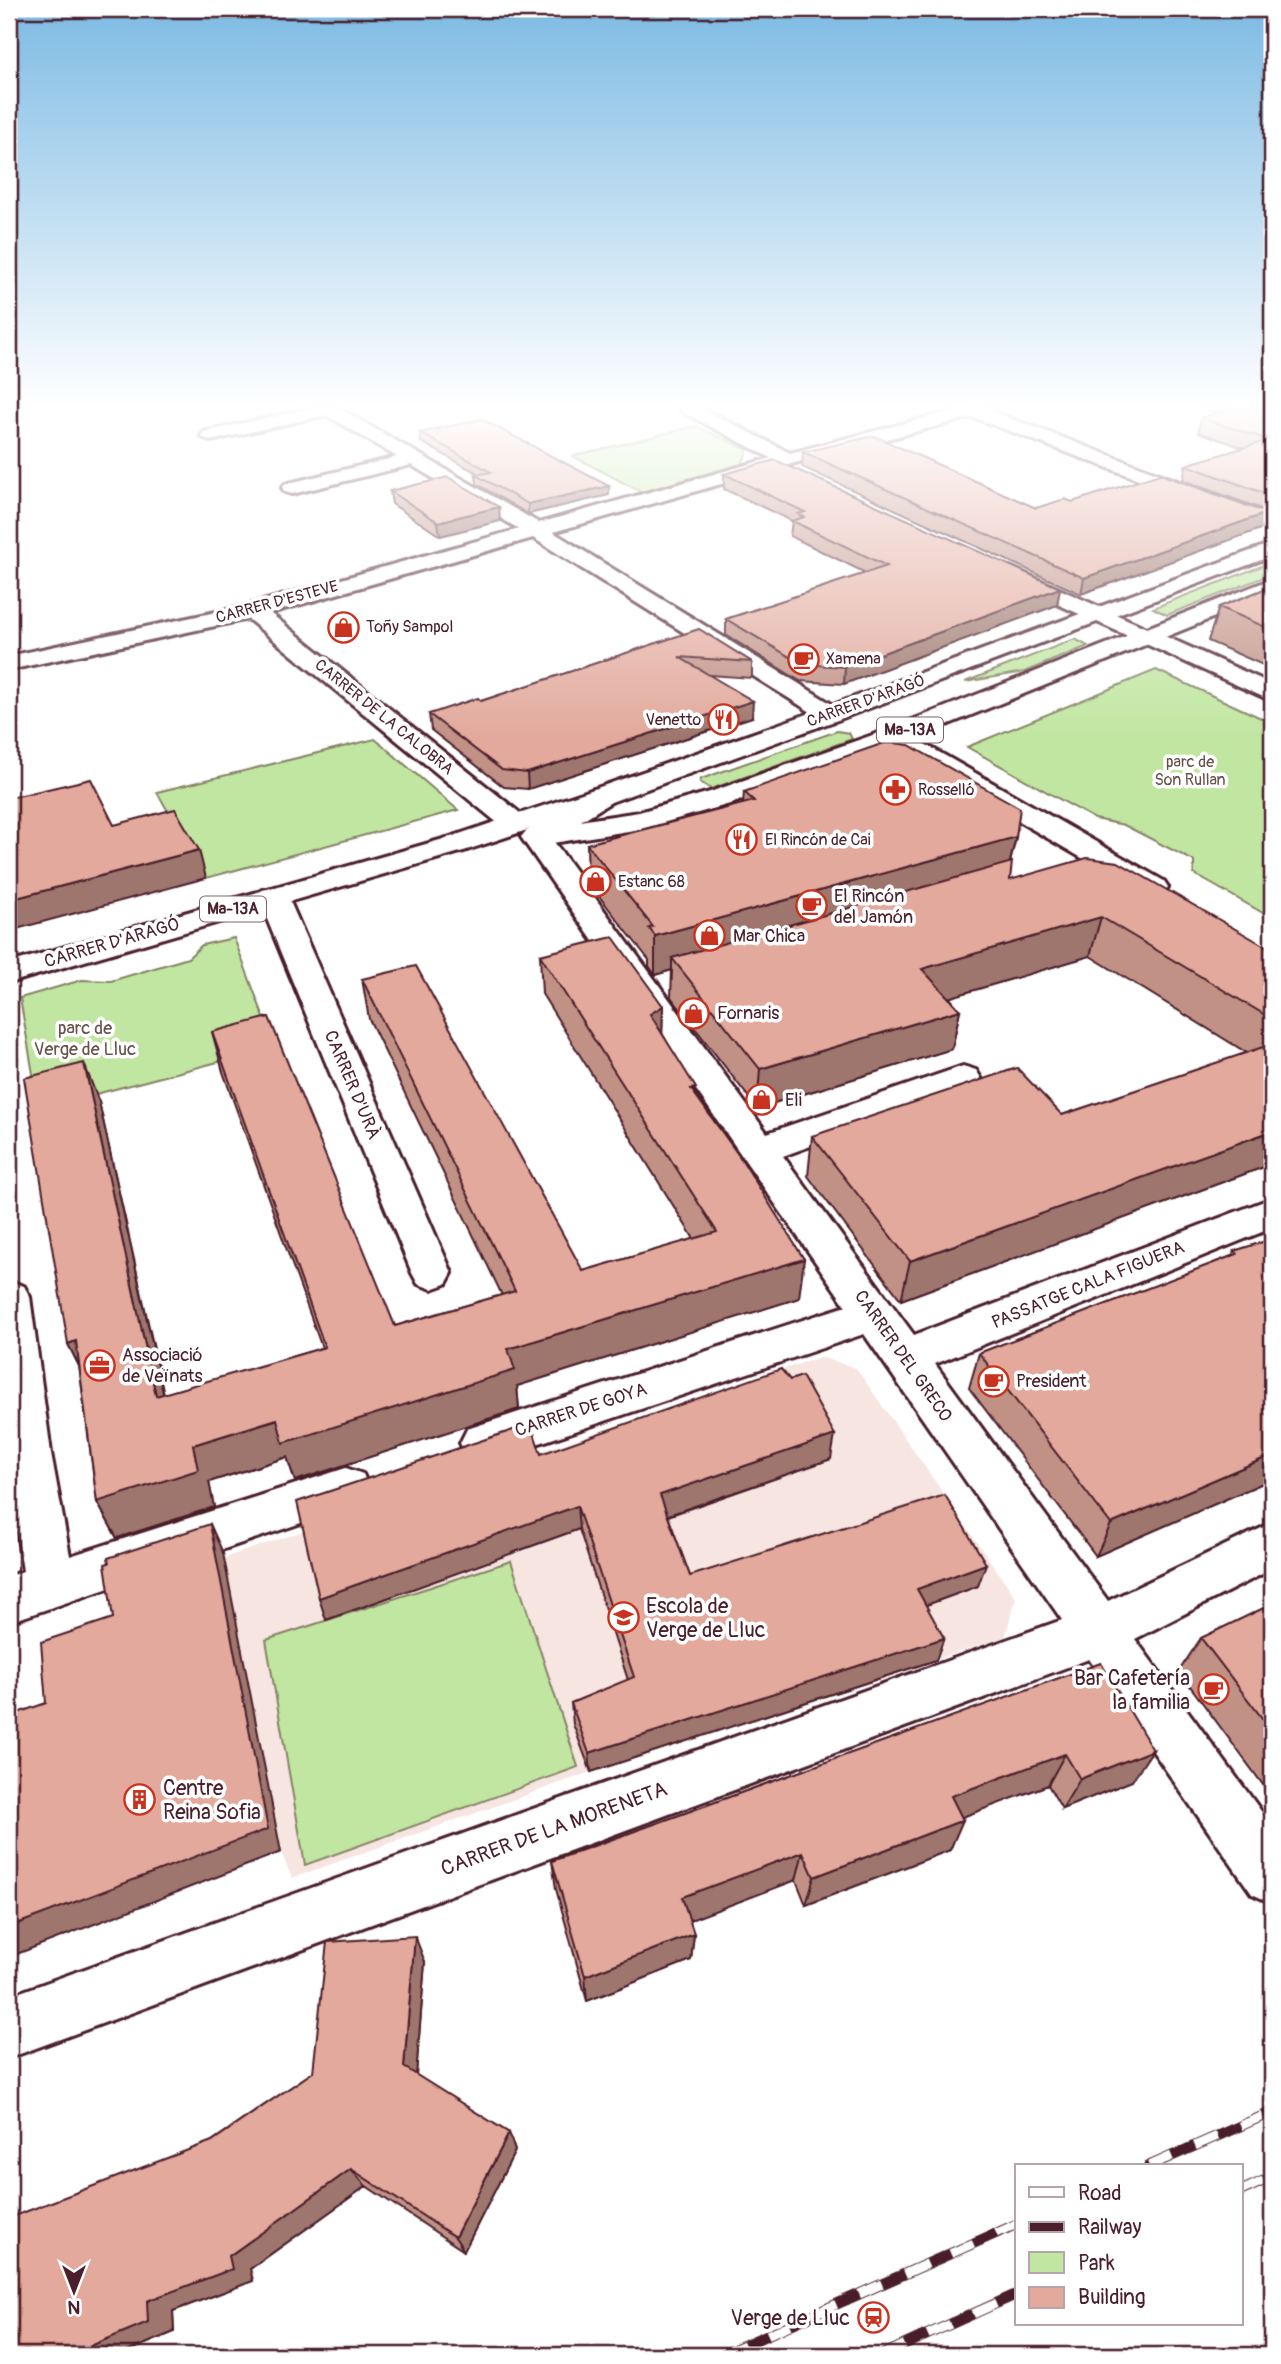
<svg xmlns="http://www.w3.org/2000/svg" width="1281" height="2364" font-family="Pangolin,sans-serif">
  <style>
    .built { fill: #f6e5e1 }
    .green { fill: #c1e6a1; stroke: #868266; stroke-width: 2 }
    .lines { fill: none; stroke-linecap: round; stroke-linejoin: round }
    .minor-casing { stroke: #4a1f2b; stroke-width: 6 }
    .major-casing { stroke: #4a1f2b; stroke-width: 6 }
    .minor { fill: #fff; fill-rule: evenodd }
    .major { fill: #fff; fill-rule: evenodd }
    .rail-casing { stroke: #4a1f2b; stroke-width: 11 }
    .rail { stroke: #fff; stroke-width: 9; stroke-dasharray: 25; stroke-linecap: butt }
    .wall { fill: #c29186; stroke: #4a1f2b; stroke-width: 2 }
    .shaded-wall { fill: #9e766d; stroke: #4a1f2b; stroke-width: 2 }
    .building { fill: #e2a99c; stroke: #4a1f2b; stroke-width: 2 }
    .labels { text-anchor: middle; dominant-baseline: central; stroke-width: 7; stroke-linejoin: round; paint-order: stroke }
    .far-street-label { font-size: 16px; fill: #4a1f2b; stroke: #fff }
    .far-poi-label { font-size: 16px; fill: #4a1f2b; stroke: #fff; text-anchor: start }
    .shield { fill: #fff; stroke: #80626b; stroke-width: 2 }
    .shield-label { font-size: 16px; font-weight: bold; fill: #4a1f2b }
    .far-park-label { font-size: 16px; fill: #685148; stroke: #fff }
    .poi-label { font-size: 18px; fill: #4a1f2b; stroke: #fff; text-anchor: start }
    .street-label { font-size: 18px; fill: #4a1f2b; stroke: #fff }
    .park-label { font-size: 18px; fill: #685148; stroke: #fff }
    .near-poi-label { font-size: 21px; fill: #4a1f2b; stroke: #fff; text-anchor: start }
    .near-street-label { font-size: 21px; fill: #4a1f2b; stroke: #fff }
  </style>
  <rect width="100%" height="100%" fill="#fff"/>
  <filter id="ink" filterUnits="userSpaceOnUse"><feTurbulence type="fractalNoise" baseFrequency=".0143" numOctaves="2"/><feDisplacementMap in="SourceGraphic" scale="14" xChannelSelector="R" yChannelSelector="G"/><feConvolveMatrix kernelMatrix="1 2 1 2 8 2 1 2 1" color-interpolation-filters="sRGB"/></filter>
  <g filter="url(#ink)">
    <!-- built -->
    <path class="built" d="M820,1357l36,11 160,230 -11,39 -414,135 -299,106 -11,-26 -57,-294z"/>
    <!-- green -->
    <path class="green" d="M696,426l52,24 -6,14 -101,28 -68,-36z
      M1272,562v12l-105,41 -14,-7z
      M1075,639l13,7 -64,26 -59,10z
      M1156,670l116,53v195l-78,-44v-13l-70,-36 -29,-6 -128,-72z
      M837,731l12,2 3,6 -141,50 -11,-7 1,-3z
      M375,739l83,71 -252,68 -49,-86z
      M234,938l41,109 -236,62 -19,-111 62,-18 29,1 77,-23 14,-13z
      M511,1561l67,206 -273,98 -39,-225z"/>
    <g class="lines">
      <defs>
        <path id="minor" d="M316,407h21l202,116 232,-65 -90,-47 -2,-4h21l90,46 166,-43 -1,-3h41l-5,4 281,105v13l-300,-112 -177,46 -242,69 287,177 4,5 -4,5 -9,3 -9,-3 -289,-181 -263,75 255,204 4,6 -4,6 -10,3 -10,-3 -257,-210 -239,51v-14l240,-51 270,-76 -108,-64 -119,29 -7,-2 -3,-4 3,-4 112,-27 -71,-42 -116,26 -9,-5 3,-4z
          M1010,567l262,117v17l-270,-122 -3,-5 3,-5z
          M893,729l9,2 262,150 4,6 -4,6 -11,3 -11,-3 -258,-150 -4,-6 4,-6z
          M601,788l10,2 4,6 -4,6 -59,37 215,294 196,-67 13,4 5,8 -5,8 -193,70 131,179 358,-137v30l-337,136 173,237 164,-78v46l-137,70 137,187v77l-20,-9 -163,-235 -1080,399v-62l1053,-376 -198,-286 -381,128 -16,-5 -7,-14 7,-14 379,-123 -325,-469 5,-6 65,-41z
          M273,888l11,2 4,7 164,376 -6,11 -14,5 -14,-5 -6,-11 -154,-376 4,-7z
          M9,1281l15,5 6,11 21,156 19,103 276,-88 17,6 6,14 -6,14 -354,120v-46l14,-5 -14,-94z"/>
        <path id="major" d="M1272,543v13l-432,163 -229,83 -144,48 -458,133v-20l438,-125 144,-48 231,-81z
          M1272,579v15l-370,149 -172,61 -89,25 -101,16 -10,-3 -5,-6 5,-6 10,-3 99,-15 71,-20 174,-61z"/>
      </defs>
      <!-- minor casing -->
      <use href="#minor" class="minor-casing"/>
      <!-- major casing -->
      <use href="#major" class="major-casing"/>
      <!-- minor -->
      <use href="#minor" class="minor"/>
      <!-- major -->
      <use href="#major" class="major"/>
      <defs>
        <path id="rail" d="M1149,2166l123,-54
          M1241,2191l31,-14
          M722,2355l295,-131
          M882,2355l135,-61"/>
      </defs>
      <!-- rail casing -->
      <use href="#rail" class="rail-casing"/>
      <!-- rail -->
      <use href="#rail" class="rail"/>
    </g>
    <!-- wall -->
    <path class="wall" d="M1197,407h75v106l-89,-33 3,-15 58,-17 -46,-16 3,-14 16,-5z
      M420,433l189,53v9l-81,19 -51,-30 -1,-9 3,-1 -58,-32z
      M803,452l233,56 36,-6 195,11 -4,15 -182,66 -279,-127z
      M724,474l336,114 -3,17 -213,79 -44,-3 -74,-46v-16l140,-46 -76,-37 2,-15 -68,-32z
      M390,491l110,30 -60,15 -48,-32z
      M1272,586v83l-64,-28 11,-34z
      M699,629l53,33v16l-43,-3 43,42 -224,72 -24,-2 -73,-57 -2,-16 52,-13z
      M744,792l272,45 -6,26v17l262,70v214l-371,136 -93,-124 4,-40 250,-21 185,-62 -157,-97 -141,41 11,13 -8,39 -195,59 -86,-111 1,-27 -17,5 -6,-9v-6l-61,-78 -1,-38 156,-40z
      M540,955l123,51 -1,27 34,63 103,202 -282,88 2,23 -224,72 -8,-24 -78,25 5,25 -97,31 -20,-36 -18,-136 -11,-22 31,-242 65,292 158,-46 -99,-276 -11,-40 183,294 107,-31 -133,-276 -7,-40 221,292 111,-32 -152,-245z
      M1272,1239v240l-176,77 -127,-168 10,-35 253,-97 2,-5z
      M541,1454l290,5 -163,57 22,60 288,10 -52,19 10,55 -345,112 -18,-48 -2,-21 57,-23 -49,-151 -253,91z
      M1272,1604v193l-93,-126 22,-33z
      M1101,1663l31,118 -70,28 -14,-24 -86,32 -12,33 -144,55 -10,-25 -107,40 5,14 -3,26 -104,41 -31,-112 -4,-28z
      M425,1962l-9,113 93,58 6,18 -51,100 -98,-65 -116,83 3,12 -80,30 1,21 -55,23h-110l203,-214 101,-69z"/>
    <!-- shaded-wall -->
    <path class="shaded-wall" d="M609,486v9l-81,19v-10z
      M499,507l1,14 -60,15 -2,-14z
      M1267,513l-4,15 -182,66 3,-16z
      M1060,588l-3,17 -213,79 1,-17z
      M753,701l-1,16 -224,72 -1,-16z
      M1016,837l-9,37 -335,84v12l-17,5v-39z
      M199,850l7,28 -197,53v-31z
      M1101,917l-11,39 -176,52 8,-39z
      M663,1006l-1,39 -12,-31z
      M960,1010l-8,39 -195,59 3,-39z
      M84,1063l15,39 73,332 -16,-38z
      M1272,1131v33l-371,136 9,-39z
      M804,1259l-5,39 -282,88 2,23 -224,72 -8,-24 -78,25 5,25 -97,31 -20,-36 96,-57z
      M76,1341l11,41 -19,-38z
      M835,1435l-4,24 -171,59v-23z
      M1272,1455v24l-176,77 15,-32z
      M577,1506l2,23 -253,91 -7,-22z
      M210,1524l13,29 58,299 -272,105v-30z
      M986,1564l-8,22 -68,25 7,-22z
      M944,1638l-8,22 -345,112 -2,-19z
      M1153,1750l-21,31 -70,28 18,-30z
      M1065,1754l-17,31 -110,41 13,-30z
      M963,1820l-13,30 -144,55 8,-28z
      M803,1852l-7,28 -116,44 2,-27z
      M694,1934l-3,26 -104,41 -2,-25z
      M415,1936l10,26 -10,126 -11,-21z
      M509,2133l6,18 -51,100 -9,-14z
      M351,2169l15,17 -116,83 3,12 -80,30 1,21 -55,23h-50l78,-54 82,-45z"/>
    <!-- building -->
    <path class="building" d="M1238,407h34v89l-86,-31 83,-25 -68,-22z
      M481,419l128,67 -81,18 -52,-29 15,-3 -71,-39z
      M874,436l162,72 29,-9 7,3 88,-28 107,39 -183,65 -281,-126z
      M775,460l285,128 -215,79 -43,-3 -76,-45 161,-53 -95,-45 12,-4 -6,-3 7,-2 -81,-38z
      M448,477l51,30 -61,15 -48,-31z
      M1272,586v44l-53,-23z
      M699,629l53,33 -73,-5 74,44 -226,72 -25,-3 -73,-56 49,-16 3,3z
      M887,742l22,3 111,63 -4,29 -361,99 -6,-8 4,-1 -66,-83 167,-43 -10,-9z
      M91,779l23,46 61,-16 24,41 -190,50v-102z
      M1087,858l31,4 154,88v69l-171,-102 -179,52 38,41 -200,59 -88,-111 340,-96 -2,18z
      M613,937l50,69 -13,8 46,74 -5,1 51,71 62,99 -296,90 7,21 -232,73 -6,-24 -84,26 5,25 -101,32 -21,-161 -8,3 -44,-266 60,-15 72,333 169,-49 -113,-315 57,-15 126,309 120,-35 -153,-312 54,-13 167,305 134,-39 -177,-277z
      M1272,1044v87l-362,130 -98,-125 205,-68 45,47z
      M1272,1239v216l-161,69 -132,-171 258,-99 -3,-3z
      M781,1369l9,11 12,-4 33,59 -175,60 30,81 255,-81 41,69 -69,25 27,49 -355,115 -18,-50 63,-26 -57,-171 -258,92 -22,-96 234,-78 10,30z
      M210,1524l58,305 -259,98v-211l37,-13 -5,-61 72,-24 -8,-54 4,-1 -1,-5z
      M1272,1604v127l-71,-93z
      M1101,1663l52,87 -73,29 -15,-25 -114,42 12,24 -149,57 -11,-25 -121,45 12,37 -109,42 -33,-115z
      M415,1936l-11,131 105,66 -54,104 -104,-68 -122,87 3,13 -85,32 1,21 -79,33h-47v-4l-10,4h-3v-137l203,-77 101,-69 14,-130z"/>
  </g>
  <!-- sky -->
  <linearGradient id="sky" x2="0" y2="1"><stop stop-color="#7cbae3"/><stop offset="0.55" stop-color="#fff"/><stop offset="1" stop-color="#fff" stop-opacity="0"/></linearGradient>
  <rect width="1281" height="738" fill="url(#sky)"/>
  <!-- icons -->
  <defs>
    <symbol id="shop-ring" viewBox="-11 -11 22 22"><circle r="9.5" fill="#fff" stroke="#c8321e" stroke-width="1.5"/><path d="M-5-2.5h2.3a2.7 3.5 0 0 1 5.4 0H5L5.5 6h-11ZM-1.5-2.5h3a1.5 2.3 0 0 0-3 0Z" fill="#c8321e"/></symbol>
    <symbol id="cafe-ring" viewBox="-11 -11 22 22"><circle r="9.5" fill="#fff" stroke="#c8321e" stroke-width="1.5"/><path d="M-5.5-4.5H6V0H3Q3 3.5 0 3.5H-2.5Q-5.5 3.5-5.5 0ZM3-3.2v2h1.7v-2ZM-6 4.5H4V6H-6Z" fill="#c8321e"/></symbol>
    <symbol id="restaurant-ring" viewBox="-11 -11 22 22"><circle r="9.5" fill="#fff" stroke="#c8321e" stroke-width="1.5"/><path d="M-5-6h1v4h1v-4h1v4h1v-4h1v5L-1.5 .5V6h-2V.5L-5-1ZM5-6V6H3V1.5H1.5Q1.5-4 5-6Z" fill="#c8321e"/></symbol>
    <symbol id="pharmacy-ring" viewBox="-11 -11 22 22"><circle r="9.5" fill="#fff" stroke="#c8321e" stroke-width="1.5"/><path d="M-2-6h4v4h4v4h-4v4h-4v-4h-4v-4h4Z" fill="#c8321e"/></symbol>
    <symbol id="office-ring" viewBox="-11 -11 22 22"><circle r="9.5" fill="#fff" stroke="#c8321e" stroke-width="1.5"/><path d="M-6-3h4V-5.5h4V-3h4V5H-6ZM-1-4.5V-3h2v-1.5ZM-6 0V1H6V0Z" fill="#c8321e"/></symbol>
    <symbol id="school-ring" viewBox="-11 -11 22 22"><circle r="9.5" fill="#fff" stroke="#c8321e" stroke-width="1.5"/><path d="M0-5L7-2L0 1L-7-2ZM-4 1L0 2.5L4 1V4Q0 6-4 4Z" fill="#c8321e"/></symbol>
    <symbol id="building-ring" viewBox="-11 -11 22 22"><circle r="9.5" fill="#fff" stroke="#c8321e" stroke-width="1.5"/><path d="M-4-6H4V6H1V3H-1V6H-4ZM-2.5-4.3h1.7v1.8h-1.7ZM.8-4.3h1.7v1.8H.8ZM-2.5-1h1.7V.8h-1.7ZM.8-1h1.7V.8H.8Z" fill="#c8321e"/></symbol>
    <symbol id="station-ring" viewBox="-11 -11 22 22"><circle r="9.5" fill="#fff" stroke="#c8321e" stroke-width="1.5"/><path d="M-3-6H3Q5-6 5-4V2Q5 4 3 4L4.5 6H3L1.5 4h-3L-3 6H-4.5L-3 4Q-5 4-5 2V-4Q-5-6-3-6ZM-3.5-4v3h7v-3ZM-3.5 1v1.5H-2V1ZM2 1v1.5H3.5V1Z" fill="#c8321e"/></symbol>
  </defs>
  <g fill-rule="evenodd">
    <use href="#shop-ring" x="326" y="610" width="35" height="35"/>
    <use href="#cafe-ring" x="786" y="642" width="35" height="35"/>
    <use href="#restaurant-ring" x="706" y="702" width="35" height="35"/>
    <use href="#pharmacy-ring" x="878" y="772" width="35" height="35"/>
    <use href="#restaurant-ring" x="724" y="822" width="35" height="35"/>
    <use href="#shop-ring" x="578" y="864" width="35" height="35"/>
    <use href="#cafe-ring" x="794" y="888" width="35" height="35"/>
    <use href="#shop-ring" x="692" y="918" width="35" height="35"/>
    <use href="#shop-ring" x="676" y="996" width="35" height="35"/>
    <use href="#shop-ring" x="744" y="1082" width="35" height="35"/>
    <use href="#office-ring" x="82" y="1348" width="35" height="35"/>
    <use href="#cafe-ring" x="976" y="1364" width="35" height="35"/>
    <use href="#school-ring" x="606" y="1600" width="35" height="35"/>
    <use href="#cafe-ring" x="1196" y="1672" width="35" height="35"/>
    <use href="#building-ring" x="122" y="1782" width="35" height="35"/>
    <use href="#station-ring" x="856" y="2300" width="35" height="35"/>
  </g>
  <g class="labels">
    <!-- far-street labels -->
    <g class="far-street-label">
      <text transform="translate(277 602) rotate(-15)">CARRER D'ESTEVE</text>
      <text transform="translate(866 701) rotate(-20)">CARRER D'ARAGÓ</text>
      <text transform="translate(384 717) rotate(39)">CARRER DE LA CALOBRA</text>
    </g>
    <!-- far-poi labels -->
    <g class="far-poi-label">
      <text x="366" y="627">Toñy Sampol</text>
      <text x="826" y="659">Xamena</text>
      <text x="701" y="720" text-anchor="end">Venetto</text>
      <text x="918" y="790">Rosselló</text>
      <text x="765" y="840">El Rincón de Cai</text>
      <text x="618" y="882">Estanc 68</text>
    </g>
    <!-- shield labels -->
    <g class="shield">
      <rect x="877" y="717.5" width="66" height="25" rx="5"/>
      <rect x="200" y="896.5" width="66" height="25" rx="5"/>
    </g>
    <g class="shield-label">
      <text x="910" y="730">Ma-13A</text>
      <text x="233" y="909">Ma-13A</text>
    </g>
    <!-- far-park labels -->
    <g class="far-park-label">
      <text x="1190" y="762">parc de<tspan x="1190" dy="18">Son Rullan</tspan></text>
    </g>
    <!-- poi labels -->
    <g class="poi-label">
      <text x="834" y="896">El Rincón<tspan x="834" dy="21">del Jamón</tspan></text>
      <text x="733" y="936">Mar Chica</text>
      <text x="717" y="1013">Fornaris</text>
      <text x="785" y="1100">Eli</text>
      <text x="122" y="1355">Associació<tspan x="122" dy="21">de Veïnats</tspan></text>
      <text x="1016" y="1381">President</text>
    </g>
    <!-- street labels -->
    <g class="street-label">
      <text transform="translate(112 943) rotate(-16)">CARRER D'ARAGÓ</text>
      <text transform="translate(352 1085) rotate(67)">CARRER D'URÀ</text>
      <text transform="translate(1088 1285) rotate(-22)">PASSATGE CALA FIGUERA</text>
      <text transform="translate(903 1356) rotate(55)">CARRER DEL GRECO</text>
      <text transform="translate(581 1410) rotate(-18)">CARRER DE GOYA</text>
    </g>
    <!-- park labels -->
    <g class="park-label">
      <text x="85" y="1028">parc de<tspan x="85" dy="21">Verge de Lluc</tspan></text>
    </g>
    <!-- near-poi labels -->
    <g class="near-poi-label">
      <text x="646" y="1606">Escola de<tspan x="646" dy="24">Verge de Lluc</tspan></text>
      <text x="1190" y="1678" text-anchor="end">Bar Cafetería<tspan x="1190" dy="24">la familia</tspan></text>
      <text x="163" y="1788">Centre<tspan x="163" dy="24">Reina Sofia</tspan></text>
      <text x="850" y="2318" text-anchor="end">Verge de Lluc</text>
    </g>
    <!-- near-street labels -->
    <g class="near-street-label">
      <text transform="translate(554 1829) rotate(-20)">CARRER DE LA MORENETA</text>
    </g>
  </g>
  <!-- margin -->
  <rect width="1281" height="2364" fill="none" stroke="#fff" stroke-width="35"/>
  <rect x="18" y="18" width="1246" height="2329" fill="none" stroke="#4a1f2b" stroke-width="2.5" filter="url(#ink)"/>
  <!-- legend -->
  <rect x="1015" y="2164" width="228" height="161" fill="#ffffff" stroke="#b7a5aa" stroke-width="2"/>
  <rect x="1029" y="2187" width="35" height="10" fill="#ffffff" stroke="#b7a5aa" stroke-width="2"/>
  <text x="1078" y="2200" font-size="21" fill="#4a1f2b">Road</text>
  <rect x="1029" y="2222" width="35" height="10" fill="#4a1f2b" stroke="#b7a5aa" stroke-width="2"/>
  <text x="1078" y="2234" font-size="21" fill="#4a1f2b">Railway</text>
  <rect x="1029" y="2252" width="35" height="21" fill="#c1e6a1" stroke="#b7a5aa" stroke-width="2"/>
  <text x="1078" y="2270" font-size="21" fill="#4a1f2b">Park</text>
  <rect x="1029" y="2287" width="35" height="21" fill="#e2a99c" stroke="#b7a5aa" stroke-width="2"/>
  <text x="1078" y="2304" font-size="21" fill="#4a1f2b">Building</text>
  <!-- north arrow -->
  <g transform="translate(74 2291) rotate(180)" stroke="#ffffff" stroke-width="5" paint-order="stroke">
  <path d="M0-5L12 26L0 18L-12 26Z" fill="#4a1f2b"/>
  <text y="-10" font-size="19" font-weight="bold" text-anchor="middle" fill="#4a1f2b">N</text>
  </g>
</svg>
